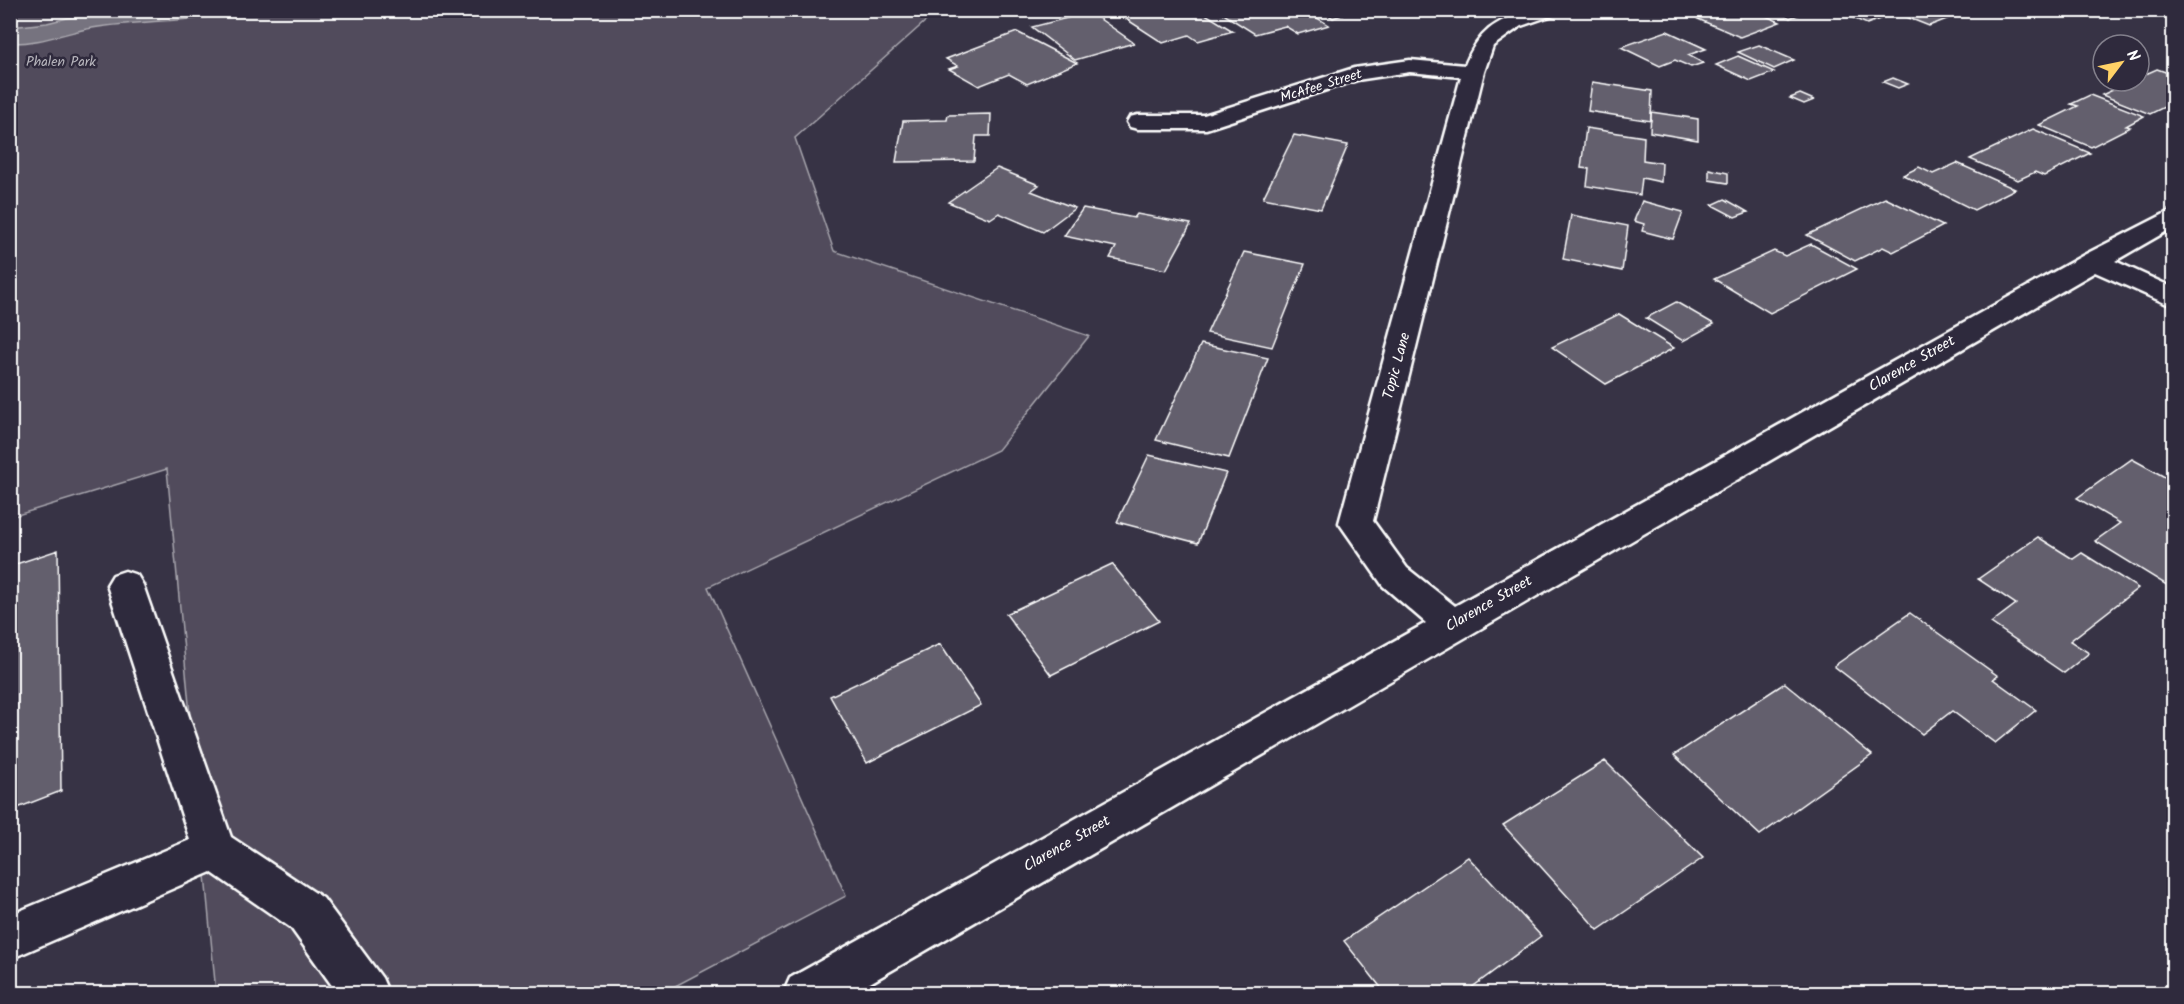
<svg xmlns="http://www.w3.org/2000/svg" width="2184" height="1004" font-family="Kalam,sans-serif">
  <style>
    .green { fill: #514c5c; stroke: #a8a6ae; stroke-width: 1.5 }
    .water { fill: #76737f; stroke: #adabb2; stroke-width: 1.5 }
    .building { fill: #635f6d; stroke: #fff; stroke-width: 1.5 }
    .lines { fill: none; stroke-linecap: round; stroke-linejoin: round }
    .minor-casing { stroke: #fff; stroke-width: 5 }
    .path { stroke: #fff; stroke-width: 2; stroke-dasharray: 1 3; stroke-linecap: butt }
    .minor { fill: #2f2a3d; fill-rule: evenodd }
    .labels { text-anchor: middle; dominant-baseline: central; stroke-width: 5; stroke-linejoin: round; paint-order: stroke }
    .far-park-label { font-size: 14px; fill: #b9b7be; stroke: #2f2a3d }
    .far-street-label { font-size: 14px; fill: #fff; stroke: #2f2a3d }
    .street-label { font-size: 15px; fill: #fff; stroke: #2f2a3d }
  </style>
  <rect width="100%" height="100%" fill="#373345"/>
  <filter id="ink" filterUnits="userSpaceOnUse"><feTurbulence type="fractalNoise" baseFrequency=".0167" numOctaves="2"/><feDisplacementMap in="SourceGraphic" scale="12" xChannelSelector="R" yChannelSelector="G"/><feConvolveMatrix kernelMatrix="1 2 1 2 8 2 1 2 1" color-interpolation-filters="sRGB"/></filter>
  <g filter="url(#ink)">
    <!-- green -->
    <path class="green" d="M11,11h926l-142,127 39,113 255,85 -91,114 -290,137 138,309 -184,97h-446l-49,-524 -156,48z"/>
    <!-- water -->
    <path class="water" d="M99,10h154v1c-54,11 -108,8 -161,17 -28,5 -53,16 -81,15v-16l36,-4z"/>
    <!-- building -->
    <path class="building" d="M1139,10l11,7 24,-7h25l34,21 -35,10 -9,-6 -26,8 -43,-28z
      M1217,10h87l25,15 -31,9 -13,-8 -30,8z
      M1320,10h38l-25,8z
      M1722,10h30l28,12 -40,15 -42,-18z
      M1771,10h40l-21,8z
      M1834,10h44l12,5 -23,9z
      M1889,10h46l17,7 -23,9z
      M1090,12l44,31 -59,17 -43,-33z
      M1667,31l39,18 -18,6 15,8 -12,4 -16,-7 -15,6 -39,-19z
      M1017,32l60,31 -50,21 -18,-10 -30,12 -30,-17 9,-3 -12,-7z
      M1759,45l35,15 -20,9 -36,-17z
      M1738,56l36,16 -23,9 -35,-16z
      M2157,69l17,6 -1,36 -9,-4 -14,7 -48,-19 30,-14h7v-4z
      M1893,78l15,6 -10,4 -15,-6z
      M1592,82l60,9 -1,30 -63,-10z
      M1800,94l14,6 -10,4 -14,-6z
      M2090,95l54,21 -18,10 4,1 -39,20 -52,-22 39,-19 -7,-2z
      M1651,112l47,7v21l-48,-8z
      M991,114l-1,22h-14l-2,25 -78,1 7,-41 44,-1 1,-5z
      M1586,128l58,9 -1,23 19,3 -1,19 -19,-4 -2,17 -53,-9 2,-17 -8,-1z
      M2033,129l57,24 -46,23 -9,-4 -17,8 -48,-21z
      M1294,135l54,10 -27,64 -58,-11z
      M1957,163l58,26 -41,21 -71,-35 16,-8 14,7z
      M997,168l42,17 -8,6 44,17 -32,24 -44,-19 -9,6 -42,-17z
      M1709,169l19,4v10l-19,-3z
      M1885,198l58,28 -50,26 -10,-5 -28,14 -48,-26z
      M1725,199l23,13 -13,5 -23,-12z
      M1642,201l41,11 -10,27 -31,-8 2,-7 -10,-3z
      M1083,208l51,10 3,-4 54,10 -25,46 -56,-12 6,-11 -52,-11z
      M1571,215l57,11 -6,45 -59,-12z
      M1811,244l46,25 -87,44 -56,-34 60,-28 11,5z
      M1244,252l61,12 -33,83 -65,-14z
      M1676,302l38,22 -31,17 -37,-23z
      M1619,314l55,34 -68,36 -54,-37z
      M1201,344l67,14 -39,100 -73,-18z
      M1149,455l77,18 -28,70 -81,-21z
      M2132,459l42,23 -1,107 -78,-48 25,-18 -43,-25z
      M2038,537l35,22 9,-6 56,35 -68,53 19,12 -25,20 -73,-50 25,-19 -38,-25z
      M58,550l3,241 -51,20v-245z
      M1112,564l47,57 -108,54 -45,-61z
      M1910,613l88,63 -5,3 43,31 -41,33 -43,-32 -30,23 -88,-68z
      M940,644l41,61 -114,58 -37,-67z
      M1785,683l87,72 -112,80 -86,-80z
      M1605,761l98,97 -105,72 -95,-105z
      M1468,857l73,79 -78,58h-77l-42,-53z"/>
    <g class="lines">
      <defs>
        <path id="minor" d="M1528,10h31l-3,4 -35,12 -28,20 -9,26 -111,449 34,47 48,38 629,-351 90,-46v18l-59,34 59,27v19l-79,-35 -1244,722h-68l7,-16 636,-355 -43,-37 -44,-63 122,-446 -51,-5 -53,8 -151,49h-68l-8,-2 -3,-5 3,-5 8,-2h66l150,-47 56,-8 55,5c14,-34 29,-43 63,-55z
          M125,571l12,4 6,10 88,252 92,61 59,80 7,16h-51l-47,-66 -80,-56 -201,87v-44l180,-75 -83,-255 6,-10z"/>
      </defs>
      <!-- minor casing -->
      <use href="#minor" class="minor-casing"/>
      <!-- path -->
      <path class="path" d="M10,13l36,-3"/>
      <!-- minor -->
      <use href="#minor" class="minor"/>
    </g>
  </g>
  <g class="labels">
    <!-- far-park labels -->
    <g class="far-park-label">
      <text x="61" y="62">Phalen Park</text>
    </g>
    <!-- far-street labels -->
    <g class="far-street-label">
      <text transform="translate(1321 86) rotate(-17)">McAfee Street</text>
    </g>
    <!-- street labels -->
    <g class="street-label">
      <text transform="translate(1912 364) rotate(-30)">Clarence Street</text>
      <text transform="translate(1397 366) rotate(-75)">Topic Lane</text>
      <text transform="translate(1489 604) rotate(-30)">Clarence Street</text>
      <text transform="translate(1067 844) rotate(-30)">Clarence Street</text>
    </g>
  </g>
  <!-- margin -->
  <rect width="2184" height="1004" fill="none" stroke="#2f2a3d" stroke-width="36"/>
  <rect x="18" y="18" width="2148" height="968" fill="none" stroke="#fff" stroke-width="2" filter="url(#ink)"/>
  <!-- north arrow -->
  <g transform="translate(2121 63) rotate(58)"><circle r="28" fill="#2f2a3d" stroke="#827f8b" stroke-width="1.5"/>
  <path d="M0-4.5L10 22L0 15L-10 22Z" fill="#ffd166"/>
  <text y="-9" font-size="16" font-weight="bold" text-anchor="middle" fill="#ffffff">N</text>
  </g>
</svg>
